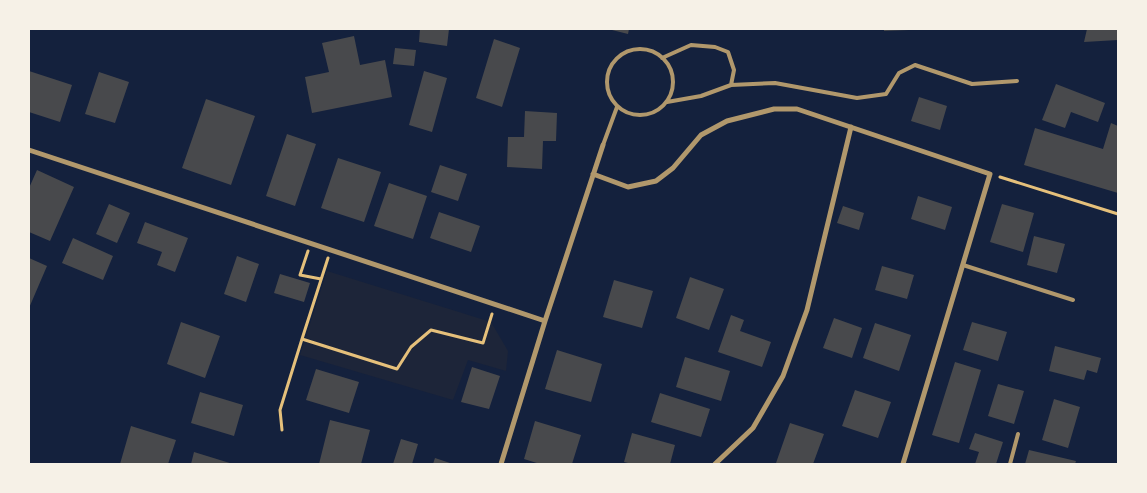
<svg xmlns="http://www.w3.org/2000/svg" width="1147" height="493" font-family="Rubik,sans-serif">
  <style>
    .green { fill: #1d2539 }
    .building { fill: #48494c }
    .lines { fill: none; stroke-linecap: round; stroke-linejoin: round }
    .path { stroke: #e5c07b; stroke-width: 3 }
    .service { stroke: #b1986c; stroke-width: 4 }
    .minor { stroke: #b1986c; stroke-width: 5 }
  </style>
  <rect width="100%" height="100%" fill="#14213d"/>
  <!-- green -->
  <path class="green" d="M327,271l164,51 17,29 -2,20 -38,-11 -15,40 -153,-45z"/>
  <!-- building -->
  <path class="building" d="M420,29h29l-2,17 -28,-4z
    M608,29h21l-1,5z
    M884,29h25v1l-25,1z
    M1087,29h31v11l-34,2z
    M354,36l6,29 25,-5 7,37 -80,16 -7,-36 24,-5 -7,-29z
    M494,39l26,9 -18,59 -26,-9z
    M395,48l21,2 -2,16 -21,-2z
    M29,71l43,14 -12,37 -31,-10z
    M424,71l23,7 -15,54 -23,-7z
    M99,72l30,10 -14,41 -30,-9z
    M1056,84l49,19 -7,19 -27,-10 -6,16 -23,-8z
    M919,97l28,9 -7,24 -29,-9z
    M206,99l49,17 -24,69 -49,-17z
    M525,111l32,2 -1,28h-13l-1,28 -35,-2 1,-30h16z
    M1111,123l7,3v67l-94,-28 11,-37 68,21z
    M287,134l29,10 -21,62 -29,-10z
    M338,158l43,14 -17,50 -43,-14z
    M440,165l27,9 -9,27 -27,-9z
    M37,170l37,17 -24,54 -21,-9v-44z
    M389,183l38,13 -14,43 -39,-13z
    M918,196l34,11 -7,23 -34,-11z
    M109,204l21,9 -13,30 -21,-9z
    M1002,204l32,9 -11,39 -33,-10z
    M843,206l21,7 -5,17 -22,-7z
    M439,212l41,14 -9,26 -41,-14z
    M145,222l43,16 -13,34 -18,-7 5,-13 -25,-9z
    M1034,236l31,8 -8,29 -30,-8z
    M73,238l40,18 -10,24 -41,-17z
    M237,256l22,8 -13,38 -22,-8z
    M29,258l18,8 -18,42z
    M882,266l32,9 -7,24 -32,-9z
    M280,274l30,9 -6,19 -30,-9z
    M690,277l34,12 -15,41 -33,-12z
    M614,280l39,11 -11,37 -39,-11z
    M731,315l13,5 -4,11 31,11 -9,25 -44,-15z
    M834,318l28,10 -10,30 -29,-10z
    M181,322l39,14 -15,42 -38,-14z
    M972,322l35,10 -9,29 -35,-11z
    M875,323l36,12 -12,36 -36,-13z
    M1055,346l46,12 -4,15 -10,-3 -3,10 -35,-9z
    M557,350l45,14 -11,38 -46,-13z
    M685,357l45,14 -9,30 -45,-14z
    M955,362l26,8 -22,73 -27,-8z
    M472,367l28,9 -11,33 -28,-7z
    M316,369l43,13 -10,31 -43,-13z
    M998,384l26,7 -10,33 -26,-8z
    M855,390l36,12 -13,36 -36,-12z
    M200,392l43,13 -9,31 -43,-13z
    M660,393l50,16 -9,28 -50,-15z
    M1054,399l26,8 -12,41 -26,-8z
    M330,420l40,10 -9,34h-42z
    M535,421l46,14 -9,29h-32l-16,-5z
    M790,423l34,11 -11,30 -37,-1z
    M131,426l45,14 -8,24h-48z
    M632,433l43,12 -5,19h-38l-8,-2z
    M975,433l28,9 -7,22h-21l4,-12 -10,-3z
    M401,439l17,5 -6,20h-19z
    M1029,450l47,11 -1,3h-50z
    M194,452l39,12h-42z
    M435,458l18,6h-20z"/>
  <g class="lines">
    <!-- path -->
    <path class="path" d="M1000,177l118,37
      M308,251l-8,24 21,4
      M302,339l95,30 14,-22 20,-17 52,13 9,-29
      M282,430l-2,-20 22,-71 26,-81"/>
    <!-- service -->
    <path class="service" d="M607 82a33 33 0 1 1 66 0a33 33 0 1 1-66 0Z
      M662,58l29,-13 24,2 13,5 6,18 -3,15 -30,11 -34,6
      M731,85l44,-2 82,15 29,-4 13,-21 16,-8 57,19 45,-3
      M603,145l14,-38
      M963,265l110,35
      M1010,464l8,-30"/>
    <!-- minor -->
    <path class="minor" d="M29,150l516,171
      M593,174l35,13 28,-6 17,-13 28,-33 26,-14 47,-12h23l193,65 -87,290
      M501,464l44,-143 58,-176
      M715,464l38,-36 30,-52 24,-66 44,-183"/>
  </g>
  <!-- border -->
  <rect width="1147" height="493" fill="none" stroke="#f6f1e7" stroke-width="60"/>
</svg>
